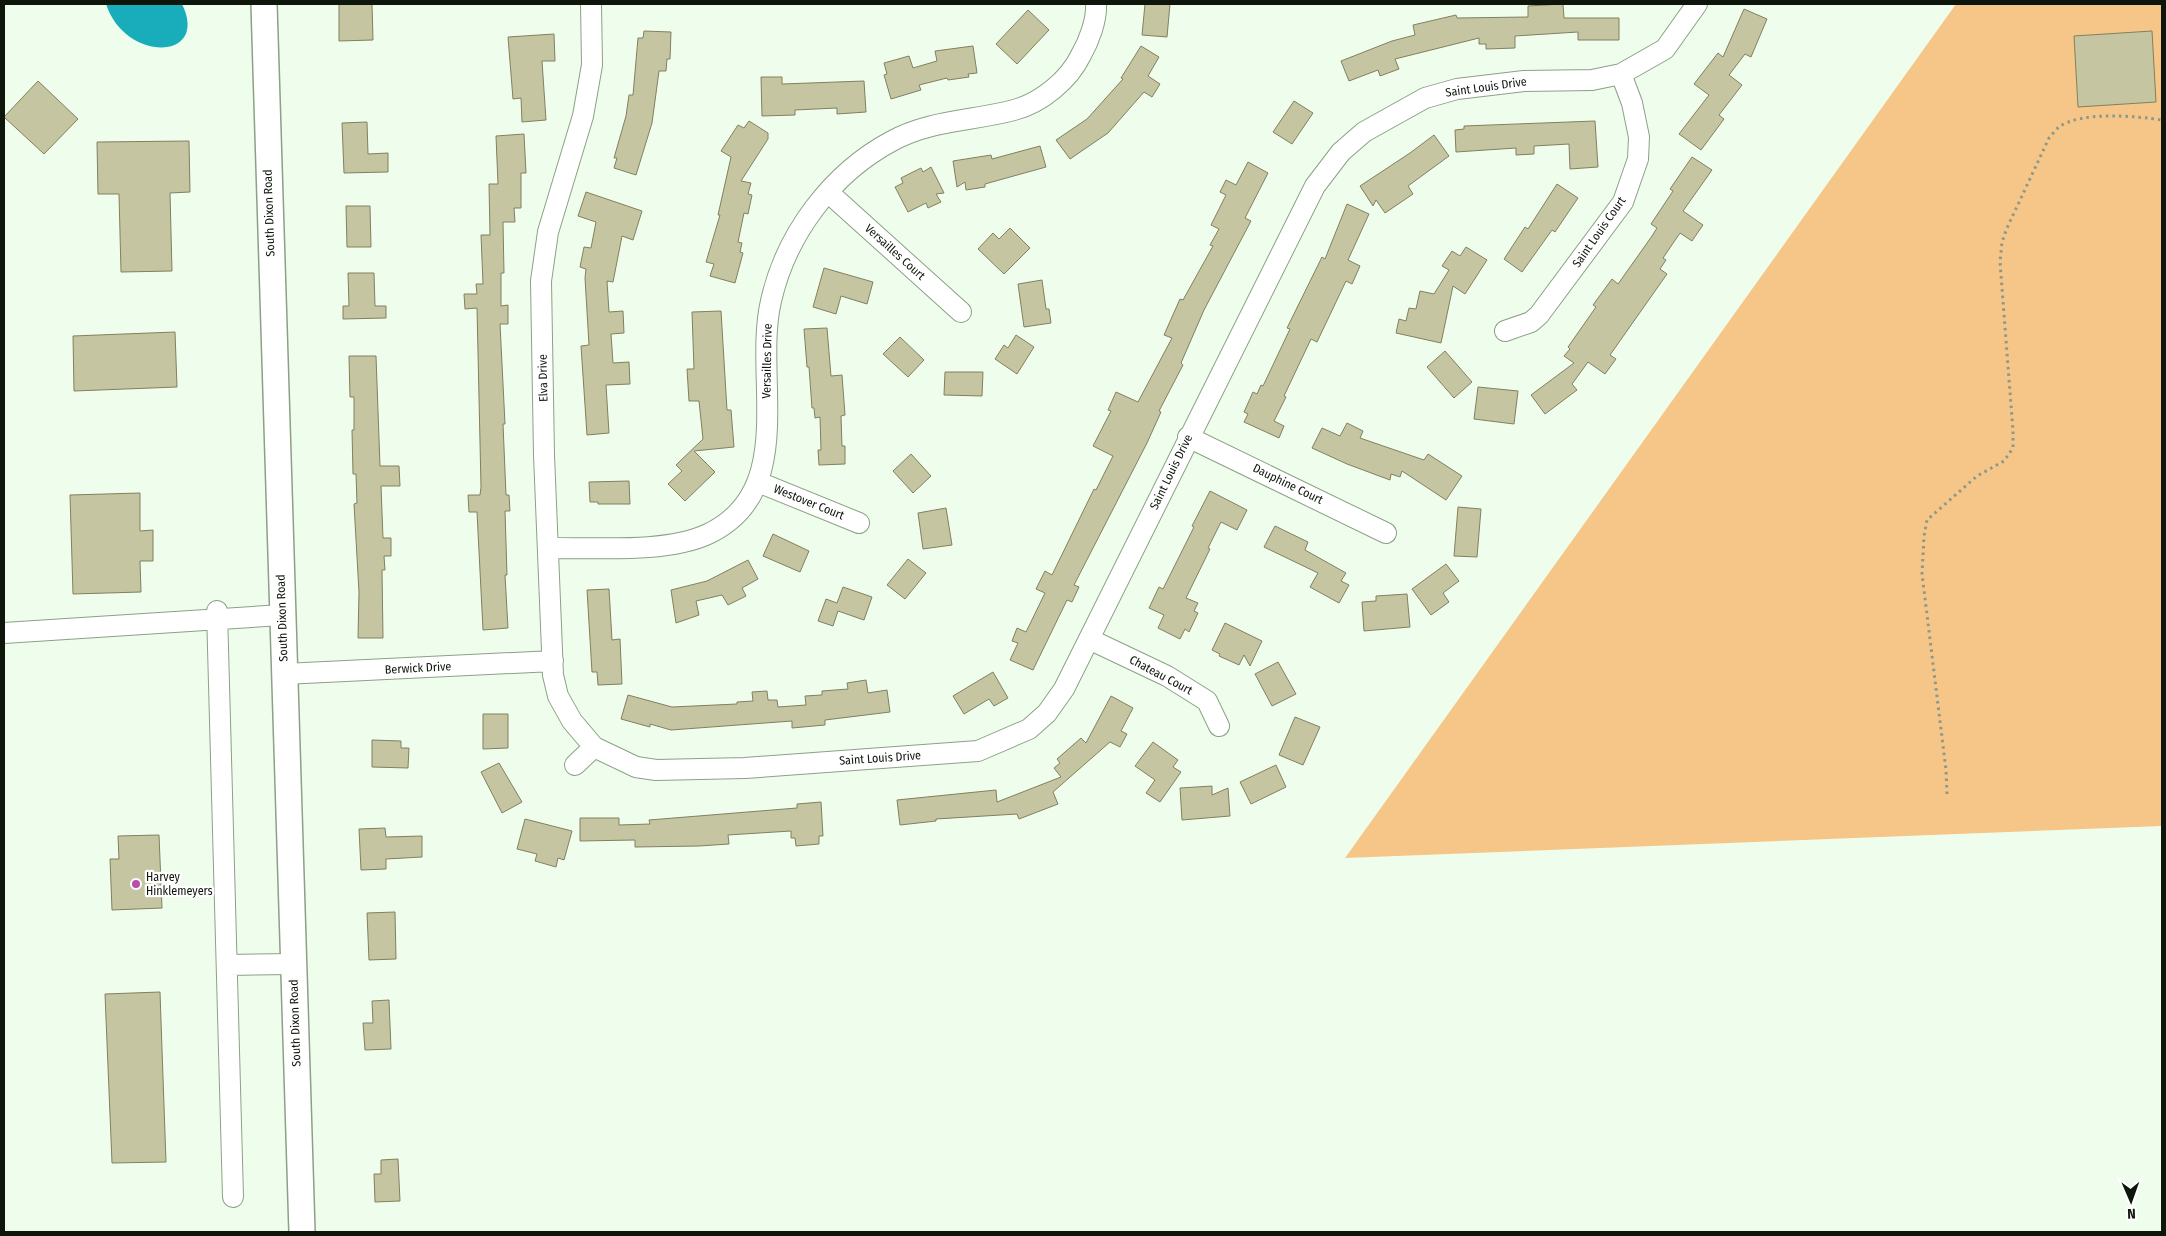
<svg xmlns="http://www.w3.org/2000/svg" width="2166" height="1236" font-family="'Fira Sans Condensed',sans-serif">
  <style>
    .green { fill: #f6c688 }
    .water { fill: #19adbb }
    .building { fill: #c6c5a2; stroke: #81805f }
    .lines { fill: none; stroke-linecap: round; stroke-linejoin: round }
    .minor-casing { stroke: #8ba185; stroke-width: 22 }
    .major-casing { stroke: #8ba185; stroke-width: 28 }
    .path { stroke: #8c9889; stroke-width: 3; stroke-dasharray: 2.5 4; stroke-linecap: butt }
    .minor { stroke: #fff; stroke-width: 20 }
    .major { stroke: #fff; stroke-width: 25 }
    .poi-dot { fill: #ba4caa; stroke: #fff; stroke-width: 2 }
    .labels { text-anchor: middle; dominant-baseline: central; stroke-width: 4.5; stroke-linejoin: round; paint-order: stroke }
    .street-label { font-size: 12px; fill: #0e160c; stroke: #fff }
    .poi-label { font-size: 12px; fill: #0e160c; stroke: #fff; text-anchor: start }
  </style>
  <rect width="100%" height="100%" fill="#effeec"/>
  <!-- green -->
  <path class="green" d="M1956,4h206v822l-817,32z"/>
  <!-- water -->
  <path class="water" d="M106,4h76c28,57 -57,59 -76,0z"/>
  <!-- building -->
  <path class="building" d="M339,4h33l1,36 -34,1z
    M1145,4h25l-3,33 -25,-2z
    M1563,4l1,14h55v22h-41v-8l-63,4v12l-29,1v-5h-7v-6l-84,21 4,10 -19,7 -2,-6 -29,11 -8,-20 51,-20 23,-6 -2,-10 43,-10 1,3 71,-1v-11z
    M1744,9l23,10 -16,38 -6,-3 -16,21 13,10 -23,30 5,4 -23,31 -22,-16 30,-39 -15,-11 24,-31 5,4z
    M1028,10l21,20 -32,34 -21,-20z
    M644,31l27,1 -1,27h-3l-1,12h-7l-7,52 -16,52 -22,-7 3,-10h-3l12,-42 3,-21h4l5,-57h5z
    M2152,31l4,71 -78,5 -4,-71z
    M554,34l1,27h-13l4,59 -24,2 -1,-24 -8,1 -5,-62z
    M973,46l4,27 -9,1 1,3 -21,3 -1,-2 -28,7 2,5 -30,9 -7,-24 3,-1 -3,-11 25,-7 4,12 24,-7 -2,-10z
    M1141,46l18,11 -11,19 12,8 -8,13 -8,-5 -36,41 -38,26 -14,-19 31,-21 36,-40 -2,-1z
    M761,77h21v7l82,-3 2,31 -29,2v-6l-42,2v5l-33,1z
    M38,81l40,38 -34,35 -40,-37z
    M1294,101l19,12 -21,31 -19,-12z
    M749,121l19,12v6l-27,42 10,2 -3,11 4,1 -4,19 -4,-1 -6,29 4,1 -2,9 3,1 -8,30 -25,-7 4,-12 -8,-2 14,-47h-2l13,-58 -10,-6 17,-26 6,3z
    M1595,121l3,46 -28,2 -1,-25 -35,2v8l-18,1v-7l-60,4 -1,-22 9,-1v-3z
    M367,122l1,32 20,-1v19l-44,1 -2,-50z
    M524,134l2,39h-5v35h-7l1,14h-12l1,51h-3v33l7,-1v19h-8l5,100h-2l3,71h3l1,16h-5l2,64h-2l3,53 -25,2 -6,-118h-8l-1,-17h12l1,-8 -4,-179 -12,1 -1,-15h13l-1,-10h7l-2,-49h9l-1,-51h9l-2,-48z
    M1434,135l15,21 -41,30 5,8 -28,19 -9,-13 -3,6 -13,-20 50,-33z
    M189,141l1,51 -20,1 2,78 -51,1 -2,-78h-21l-1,-52z
    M1040,146l6,21 -61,17v3l-19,3 -1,-8 -8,5 -4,-26 38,-6 1,4z
    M1692,157l20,13 -29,41 20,14 -11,16 -12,-8 -17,25 3,2 -6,9 7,5 -57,81 6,4 -11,15 -17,-12 -16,22 5,6 -32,24 -14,-19 43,-32 -10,-7 6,-7 -2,-2 28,-40 -3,-2 19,-26 6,5 34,-48 5,-8 -6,-4 22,-33 -3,-2z
    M1248,162l20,11 -23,45 6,3 -47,89 -23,53 2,2 -24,46 2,1 -14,31 -73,142 5,2 -7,15 -5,-2 -34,70 -23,-10 8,-17 -6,-2 5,-13 9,4 19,-39 -9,-4 9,-18 7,4 42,-86 2,1 17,-34 -20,-10 18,-35 -3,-1 8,-18 22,10 34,-64 -8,-3 16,-36 3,1 30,-54 -3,-1 9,-16 -8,-4 15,-30 -6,-3 6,-12 10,5z
    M931,167l13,26 -8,1 5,8 -13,6 -2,-5 -18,9 -13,-25 8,-4 -2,-5 20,-10 2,4z
    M1557,184l21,14 -23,34 -3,-2 -30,42 -18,-13 21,-32 3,2z
    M586,192l56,19 -9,29 -11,-4 -9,46 -6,-1 2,31 14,-1 1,22 -13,1 2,29 16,-1 1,22 -24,1 3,48 -22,2 -6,-89 8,-1 -4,-67 1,-9 -6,-2 4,-20 7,1 5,-26 -18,-6z
    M1347,204l22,10 -21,46 12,6 -8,18 -6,-3 -29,61 -6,-3 -27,57 2,1 -12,24 10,5 -5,12 -35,-16 4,-8 -4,-2 9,-20 4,2 4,-9 2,1 27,-57 -3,-1 35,-71 3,2z
    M346,206h24l1,41h-24z
    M1010,228l20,20 -26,26 -26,-25 15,-16 6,6z
    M1466,247l21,13 -22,34 -12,-8 -12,57 -45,-10 3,-14 7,2 3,-13 7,1 4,-18 14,3 15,-24 -7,-4 10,-15 8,5z
    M824,268l49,14 -6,22 -26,-8 -5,18 -23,-7z
    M348,273h26l1,33h11v12l-43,1v-13h6z
    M1042,280l4,29h3l2,14 -27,4 -6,-43z
    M721,311l6,99h4l3,37 -40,4 21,21 -30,29 -17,-17 14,-13 -6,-6 27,-26 -4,-38h-10l-2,-32h7l-2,-57z
    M827,328l4,48 11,-1 3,40 -4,1 1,30h3v18l-26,1 -1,-15h3l-1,-33 -5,1 -1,-10h-2l-3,-41h-2l-3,-38z
    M175,332l2,55 -103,4 -1,-55z
    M1016,335l18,12 -17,27 -22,-15 9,-14 4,3z
    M900,337l24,23 -16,17 -25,-23z
    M1445,351l27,31 -18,16 -27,-31z
    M349,356h27l4,110h19l1,20h-19l2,52h8v18h-7l1,14h-3l1,68h-25l1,-46 -5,-88 3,-1 -1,-29h-3l-1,-44h2v-33h-4z
    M945,372h38l-1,24 -38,-1z
    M1478,387l40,4 -4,33 -40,-5z
    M1347,423l16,8 -3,7 64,22 4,-6 34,22 -16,24 -44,-29 -2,6 -9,-3 -1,6 -43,-16 -35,-16 10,-20 18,8z
    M911,454l20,22 -18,17 -20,-22z
    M629,481l1,23h-32v-2h-8l-1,-20z
    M1210,491l37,19 -10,20 -16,-8 -13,26 2,1 -24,49 12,5 -4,8 4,2 -9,19 -4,-3 -5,10 -22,-11 6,-13 -15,-7 10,-21 4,2 31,-62 -2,-1z
    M140,493v38l13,-1v31h-13l1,31 -68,2 -3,-99z
    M1458,507l23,2 -4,48 -23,-1z
    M946,508l6,37 -29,4 -5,-36z
    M1275,526l33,16 -3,8 41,23 -5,8 8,4 -10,18 -29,-16 8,-14 -54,-26z
    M773,534l36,17 -9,21 -37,-16z
    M908,559l18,14 -21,26 -18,-14z
    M748,560l10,19 -16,9 4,8 -18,9 -6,-10 -26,6 3,14 -23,8 -5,-33 36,-9z
    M1446,564l13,17 -16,12 6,9 -18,13 -19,-26z
    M843,587l29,10 -8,23 -26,-9 -5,15 -15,-5 8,-22 11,4z
    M609,589l3,51 8,-1 2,45 -24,1 -1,-13h-5l-5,-82z
    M1407,594l3,33 -46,4 -2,-29 14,-1v-5z
    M1225,623l37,18 -12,25 -6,-11 -5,10 -20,-9 1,-2 -8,-4z
    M1278,662l18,32 -24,12 -17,-32z
    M993,672l15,26 -14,8 -5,-7 -25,15 -11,-18z
    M866,680l2,13 19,-3 3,22 -65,8v5l-33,3v-7l-121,9 -21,-6v3l-29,-8 7,-24 44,12 65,-3v-2l16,-1 -1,-9 15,-1 1,9h9l1,7 28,-2 -1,-9 17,-1v-4l26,-2 -1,-6z
    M1111,696l22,12 -12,23 6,3 -7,13 -10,-5 -57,50 5,12 -39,15 -2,-5 -81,5v2l-36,4 -3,-25 99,-10 1,12 64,-25 -7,-9 6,-5 -3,-4 24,-21 5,5z
    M483,714h25v34l-25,1z
    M1295,717l25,10 -17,38 -24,-10z
    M372,740l29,1v7h8l-1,20 -36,-1z
    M1153,742l25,18 -5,7 8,5 -21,30 -14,-9 9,-13 -20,-14z
    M499,763l23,39 -20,11 -21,-41z
    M1276,765l10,22 -35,17 -11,-22z
    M1212,786v9l16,-7 2,28 -48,4 -2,-32z
    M821,802l2,34h-4v8l-23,2 -1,-8h-4v-7l-63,4 1,9 -30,2 -64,1v-7l-55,1v-23h39v7l31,-1 -1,-4 148,-12v-4z
    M525,819l47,12 -8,29 -6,-2 -2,9 -21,-6 2,-7 -20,-5z
    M385,828l1,9 36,-1v21l-36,2v10l-25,1 -2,-41z
    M159,835l3,73 -50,2 -2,-51h9l-1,-23z
    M395,912l1,47 -27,1 -2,-47z
    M160,992l6,170 -54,1 -7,-169z
    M389,1000l2,49 -26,1 -2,-27h10l-1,-22z
    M398,1159l2,42 -25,1 -1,-28h7v-14z"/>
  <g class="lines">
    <defs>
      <path id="minor" d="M591,4l1,61 -9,51 -35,116 -7,49 3,174 9,220 5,21 14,25 22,26 42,20 20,3 89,-2 233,-17 51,-22 18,-16 17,-24 251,-503 26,-34 23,-20 61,-34 32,-9 67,-8 68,-1 29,-6 44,-25 32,-45
        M829,193l132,119
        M1505,331l26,-9 8,-7 84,-113 15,-43 1,-22 -7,-34 -11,-29
        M1188,437l198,96
        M758,482l101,41
        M548,548c47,-1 117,6 160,-14 91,-43 45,-157 63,-233 15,-67 61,-128 121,-160 38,-21 81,-20 122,-31 27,-7 55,-30 67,-55 8,-14 16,-35 15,-51
        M217,611l16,586
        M4,633l278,-18
        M1089,639l78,37 40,25 12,25
        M284,674l269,-13
        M575,765l19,-18
        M227,965l66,-1"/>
      <path id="major" d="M264,4l38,1228"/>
    </defs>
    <!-- minor casing -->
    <use href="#minor" class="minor-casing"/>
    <!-- major casing -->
    <use href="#major" class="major-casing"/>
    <!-- path -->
    <path class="path" d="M1947,794l-1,-24 -24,-196 2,-38 3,-16 50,-44 27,-15 9,-13v-17l-13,-169 2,-20 5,-14 42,-90c3,-3 6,-8 10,-11 22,-16 77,-11 103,-7"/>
    <!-- minor -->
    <use href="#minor" class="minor"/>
    <!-- major -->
    <use href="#major" class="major"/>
  </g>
  <!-- markers -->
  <circle class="poi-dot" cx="136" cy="884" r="5"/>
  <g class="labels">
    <!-- street labels -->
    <g class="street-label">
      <text transform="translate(1486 87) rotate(-8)">Saint Louis Drive</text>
      <text transform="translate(269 213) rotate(-92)">South Dixon Road</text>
      <text transform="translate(1599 232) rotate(-55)">Saint Louis Court</text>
      <text transform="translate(895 252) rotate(42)">Versailles Court</text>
      <text transform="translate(767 361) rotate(-89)">Versailles Drive</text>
      <text transform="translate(543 378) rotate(-91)">Elva Drive</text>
      <text transform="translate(1171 472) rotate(-64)">Saint Louis Drive</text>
      <text transform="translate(1288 484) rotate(26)">Dauphine Court</text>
      <text transform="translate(809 502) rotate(22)">Westover Court</text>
      <text transform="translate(282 618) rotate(-92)">South Dixon Road</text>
      <text transform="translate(418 668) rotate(-3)">Berwick Drive</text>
      <text transform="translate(1161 675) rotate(28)">Chateau Court</text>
      <text transform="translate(880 758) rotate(-4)">Saint Louis Drive</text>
      <text transform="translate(295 1023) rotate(-92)">South Dixon Road</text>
    </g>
    <!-- poi labels -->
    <g class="poi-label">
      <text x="146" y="877">Harvey<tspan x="146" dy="14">Hinklemeyers</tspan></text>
    </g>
  </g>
  <!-- border -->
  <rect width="2166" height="1236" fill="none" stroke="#0e160c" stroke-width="10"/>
  <!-- north arrow -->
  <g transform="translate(2131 1201) rotate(178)" stroke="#ffffff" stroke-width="4" paint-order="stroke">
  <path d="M0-4L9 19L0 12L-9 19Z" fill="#0e160c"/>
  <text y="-8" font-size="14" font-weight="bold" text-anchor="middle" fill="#0e160c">N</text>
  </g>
</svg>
